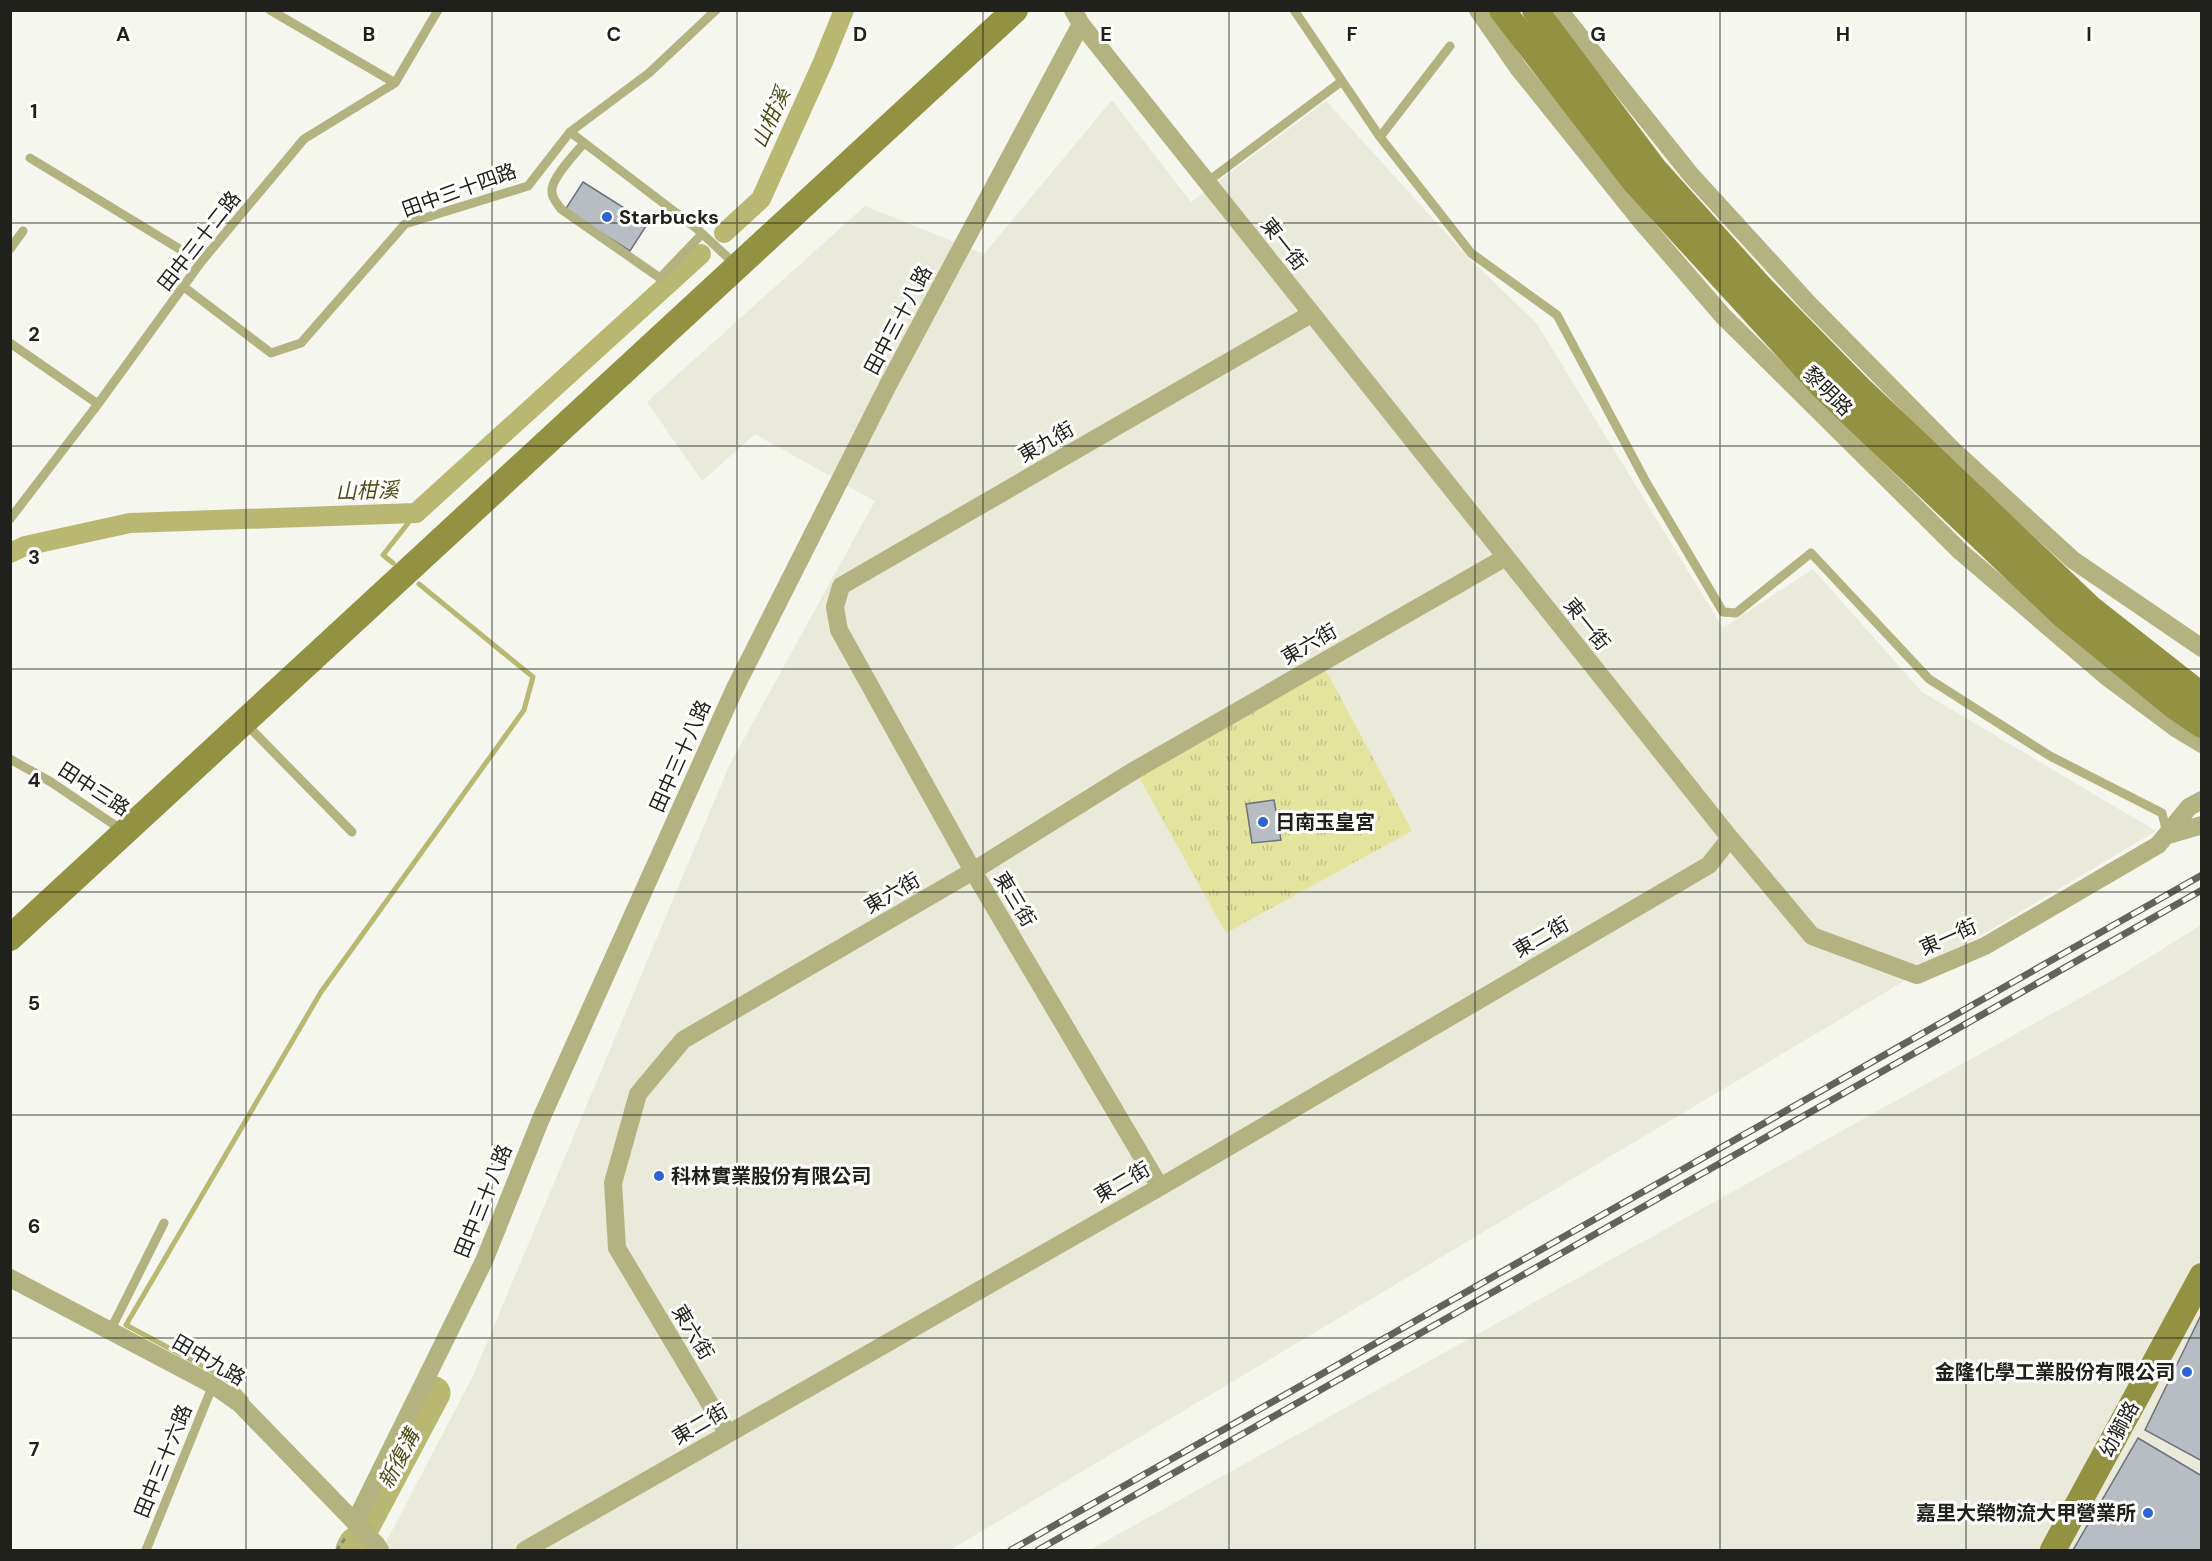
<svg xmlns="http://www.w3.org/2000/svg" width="2212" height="1561" font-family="'DM Sans','Noto Sans TC',sans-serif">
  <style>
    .built { fill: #e9eada }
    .park { fill: url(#park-tufts) }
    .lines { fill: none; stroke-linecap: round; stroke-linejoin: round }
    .stream { stroke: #b8b872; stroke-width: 5 }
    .canal { stroke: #b8b872; stroke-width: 20 }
    .river { stroke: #b8b872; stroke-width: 33 }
    .building { fill: #b8bcc3; stroke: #6f7379; stroke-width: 1.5 }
    .path { stroke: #83837d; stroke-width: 3; stroke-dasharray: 4.5 4.5; stroke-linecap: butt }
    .lane { stroke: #b3b381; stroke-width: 9 }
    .street { stroke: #b3b381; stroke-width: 18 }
    .secondary { stroke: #939242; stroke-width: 26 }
    .rail-casing { stroke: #63635e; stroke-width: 7 }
    .rail { stroke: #fffffe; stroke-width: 4.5; stroke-dasharray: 14; stroke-linecap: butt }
    .grid { fill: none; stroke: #20201d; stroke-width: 1.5; stroke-opacity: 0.55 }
    .poi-dot { fill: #3062d1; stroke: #fffffe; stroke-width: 2 }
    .labels { text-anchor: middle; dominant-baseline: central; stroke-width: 6; stroke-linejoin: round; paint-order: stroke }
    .street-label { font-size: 20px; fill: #20201d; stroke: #fffffe }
    .poi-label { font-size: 20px; font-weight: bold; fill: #20201d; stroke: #fffffe; text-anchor: start }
    .water-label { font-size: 21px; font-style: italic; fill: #4d4d18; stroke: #fffffe }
    .grid-label { font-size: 20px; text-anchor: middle; font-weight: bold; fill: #20201d; stroke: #fffffe; stroke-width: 6; stroke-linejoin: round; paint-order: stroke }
  </style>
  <defs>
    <pattern id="park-tufts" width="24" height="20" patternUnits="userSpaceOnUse" patternTransform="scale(1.5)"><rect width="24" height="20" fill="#e3e49e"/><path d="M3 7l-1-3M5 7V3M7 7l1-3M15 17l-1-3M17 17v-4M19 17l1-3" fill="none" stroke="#c2c388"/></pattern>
  </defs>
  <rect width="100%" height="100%" fill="#f5f6ed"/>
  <!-- built -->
  <path class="built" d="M1112,100l79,102 135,-101 141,155 70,68 186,304 90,-59 109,123 234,139 -1206,719h-568l91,-174 256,-610 146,-265 -120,-67 -53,47 -55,-79 218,-196 119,48z
    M2201,925v625h-1111l1026,-572z"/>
  <!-- park -->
  <path class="park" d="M1322,663l90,168 -186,102 -91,-163z"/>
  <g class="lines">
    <!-- stream -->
    <path class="stream" d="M393,563l-10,-8 33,-42
      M246,1399l-19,-20 -101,-54 195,-333 203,-282 9,-33 -114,-93"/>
    <!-- canal -->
    <path class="canal" d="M724,233l37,-34 62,-137 21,-52
      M10,553l15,-7 105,-23 286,-10 285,-259"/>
    <!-- river -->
    <path class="river" d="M364,1525l70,-132
      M352,1550l3,-6"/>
  </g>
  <!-- building -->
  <path class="building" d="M583,182l65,41 -18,28 -65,-41z
    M1274,800l7,40 -29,3 -6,-39z
    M2202,1313v148l-57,-31z
    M2138,1438l64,38v74h-129z"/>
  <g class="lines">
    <!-- path -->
    <path class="path" d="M337,1550l9,-13"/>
    <!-- lane -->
    <path class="lane" d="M270,10l125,73
      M1294,10l86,127 91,116 86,62 89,167 77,130 13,1 75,-60 118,126 121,77 112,57 5,20
      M570,132l126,96 40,37
      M1380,137l70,-91
      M584,143c-9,11 -34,36 -32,49 0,7 6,12 9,17l99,69 42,-44
      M30,158l171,104
      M1207,182l135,-101
      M10,249l13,-18
      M184,287l87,66 30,-10 104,-119 123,-38 42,-54 79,-59 67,-63
      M10,343l88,61
      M10,519l88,-115 103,-142 103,-123 91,-56 43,-73
      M246,724l106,108
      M10,759l41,23 71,48
      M110,1331l54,-108
      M146,1550l67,-165"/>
    <!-- street -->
    <path class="street" d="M1073,10l8,14 649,814 82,98 105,39 68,-29 173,-101 31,-38 13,-7
      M1478,10l41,59 122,152 82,95 238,236 146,125 70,52 25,15
      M1559,10l132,165 117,128 147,149 118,108 129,88
      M2168,835l34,-10
      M1160,1187l-187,-316 -134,-241 -4,-23 6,-21 470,-272
      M10,1278l203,107 27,19 136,140 4,6
      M728,1434l-111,-186 -4,-65 25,-89 45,-54 290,-169 162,-101 371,-213
      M355,1522l129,-261 56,-140 195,-433 152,-301 194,-363
      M525,1550l635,-363 549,-322 21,-27"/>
    <!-- secondary -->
    <path class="secondary" d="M1502,10l133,172 187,204 242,230 110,90 28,19
      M1535,10l120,160 107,119 100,102 228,217 112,88
      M10,938l1005,-928
      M2053,1550l149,-274"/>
    <defs>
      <path id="rail" d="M1011,1550l1191,-675
        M1038,1550l1164,-660"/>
    </defs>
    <!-- rail casing -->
    <use href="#rail" class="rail-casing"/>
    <!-- rail -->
    <use href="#rail" class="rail"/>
  </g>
  <!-- grid -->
  <path class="grid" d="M246,10v1540M492,10v1540M737,10v1540M983,10v1540M1229,10v1540M1475,10v1540M1720,10v1540M1966,10v1540M10,223h2192M10,446h2192M10,669h2192M10,892h2192M10,1115h2192M10,1338h2192"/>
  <!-- markers -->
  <g class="poi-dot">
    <circle cx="607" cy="217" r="6"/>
    <circle cx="1263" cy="822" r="6"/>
    <circle cx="659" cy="1176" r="6"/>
    <circle cx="2187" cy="1372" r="6"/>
    <circle cx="2148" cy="1513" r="6"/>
  </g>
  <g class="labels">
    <!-- street labels -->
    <g class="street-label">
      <text transform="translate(459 190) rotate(-20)">田中三十四路</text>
      <text transform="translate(199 241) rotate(-52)">田中三十二路</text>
      <text transform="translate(1284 244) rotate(52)">東一街</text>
      <text transform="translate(898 320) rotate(-62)">田中三十八路</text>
      <text transform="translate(1828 391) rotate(45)">黎明路</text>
      <text transform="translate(1046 442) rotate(-30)">東九街</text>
      <text transform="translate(1587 624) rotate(51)">東一街</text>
      <text transform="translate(1309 644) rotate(-30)">東六街</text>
      <text transform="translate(680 756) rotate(-66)">田中三十八路</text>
      <text transform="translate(94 789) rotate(33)">田中三路</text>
      <text transform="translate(892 893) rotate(-30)">東六街</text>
      <text transform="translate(1015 899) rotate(59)">東三街</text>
      <text transform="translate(1541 937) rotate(-30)">東二街</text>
      <text transform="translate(1948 937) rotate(-24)">東一街</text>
      <text transform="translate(1122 1182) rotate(-30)">東二街</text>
      <text transform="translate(483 1201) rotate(-68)">田中三十八路</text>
      <text transform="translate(693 1332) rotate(59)">東六街</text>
      <text transform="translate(209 1360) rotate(30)">田中九路</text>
      <text transform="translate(700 1424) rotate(-30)">東二街</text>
      <text transform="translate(2119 1429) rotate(-62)">幼獅路</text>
      <text transform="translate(163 1461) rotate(-68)">田中三十六路</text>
    </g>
    <!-- poi labels -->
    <g class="poi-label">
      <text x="619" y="217">Starbucks</text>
      <text x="1275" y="822">日南玉皇宮</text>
      <text x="671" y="1176">科林實業股份有限公司</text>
      <text x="2175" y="1372" text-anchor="end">金隆化學工業股份有限公司</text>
      <text x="2136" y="1513" text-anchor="end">嘉里大榮物流大甲營業所</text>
    </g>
    <!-- water labels -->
    <g class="water-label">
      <text transform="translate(771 118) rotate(-66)">山柑溪</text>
      <text transform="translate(367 491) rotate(-2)">山柑溪</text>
      <text transform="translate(399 1459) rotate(-62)">新復溝</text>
    </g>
  </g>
  <g class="grid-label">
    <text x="123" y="41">A</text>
    <text x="369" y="41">B</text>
    <text x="614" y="41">C</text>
    <text x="860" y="41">D</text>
    <text x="1106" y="41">E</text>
    <text x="1352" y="41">F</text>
    <text x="1598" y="41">G</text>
    <text x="1843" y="41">H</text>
    <text x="2089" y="41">I</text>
    <text x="34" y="118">1</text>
    <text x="34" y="341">2</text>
    <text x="34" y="564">3</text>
    <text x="34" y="787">4</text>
    <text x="34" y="1010">5</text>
    <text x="34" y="1233">6</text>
    <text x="34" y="1456">7</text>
  </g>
  <!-- border -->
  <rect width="2212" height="1561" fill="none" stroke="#20201d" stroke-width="24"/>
</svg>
